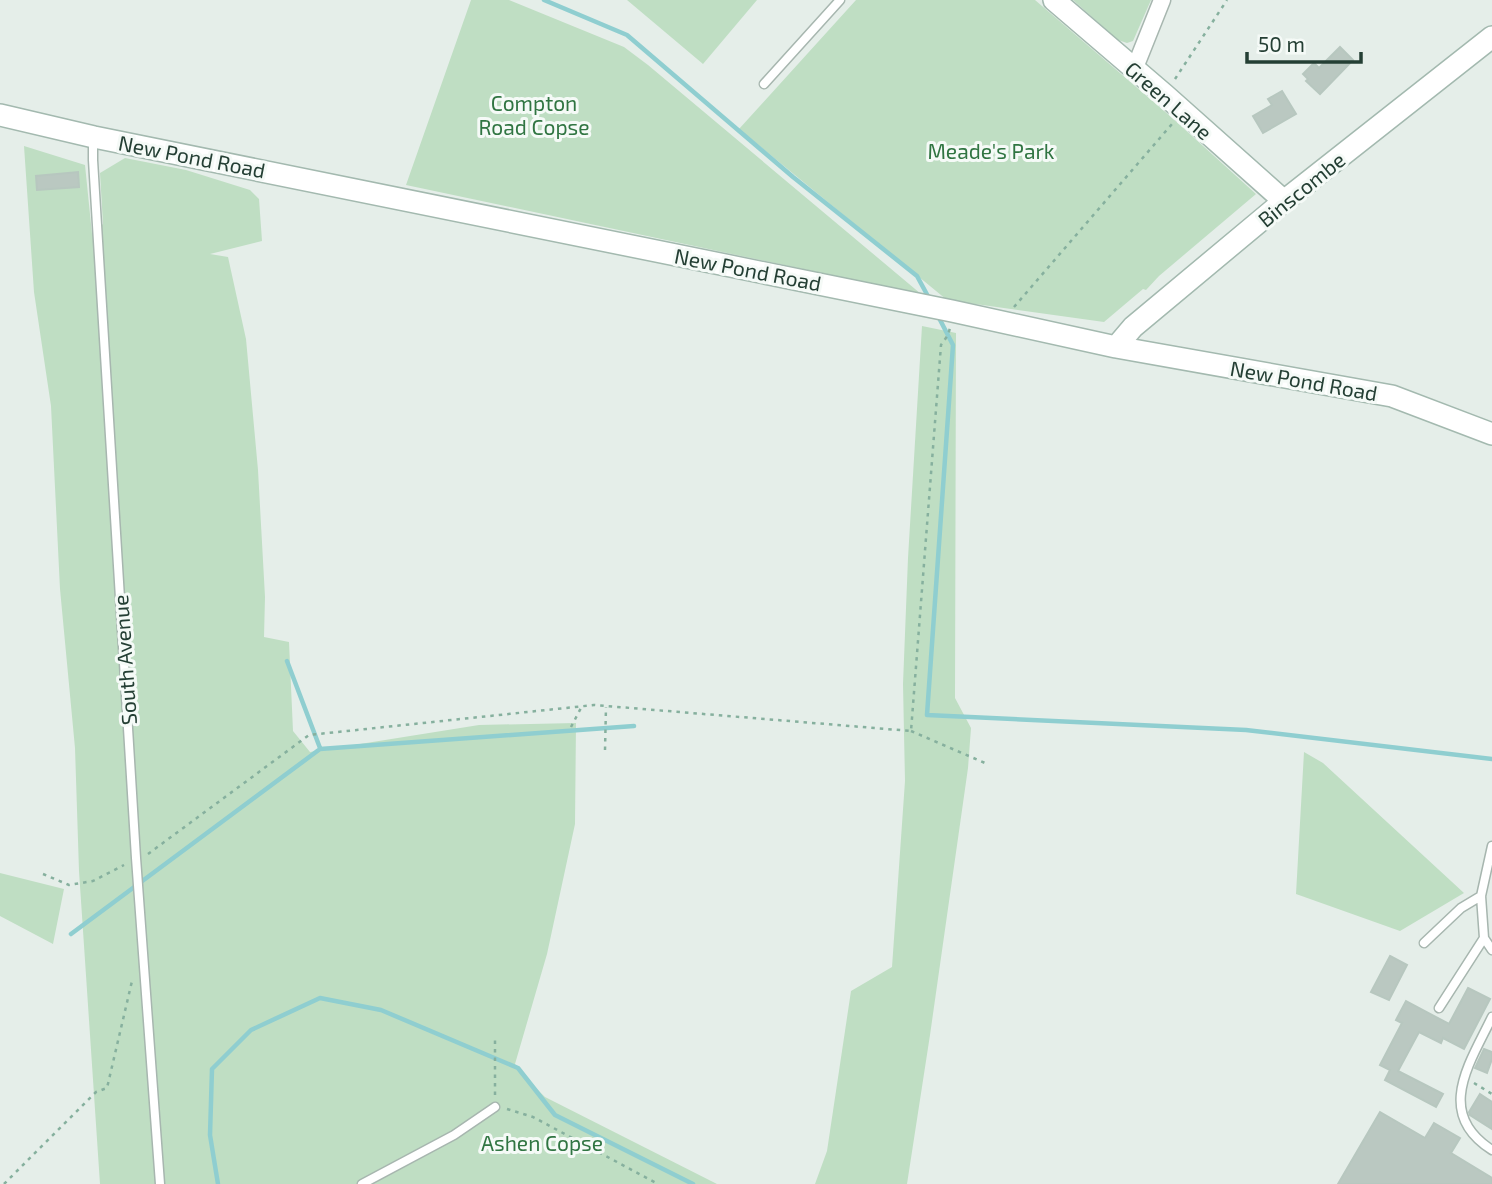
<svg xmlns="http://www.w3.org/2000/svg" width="1492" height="1184" font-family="'Exo 2',sans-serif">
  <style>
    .green { fill: #bfdec3; fill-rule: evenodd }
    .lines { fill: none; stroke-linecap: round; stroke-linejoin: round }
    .stream { stroke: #8fced0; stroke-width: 4.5 }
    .building { fill: #bac8c1; stroke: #b7c7bf; stroke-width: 2 }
    .lane-casing { stroke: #a7b6af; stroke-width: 11 }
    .street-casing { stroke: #a7b6af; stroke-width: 19 }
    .secondary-casing { stroke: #a3b9af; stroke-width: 24 }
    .path { stroke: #86b09e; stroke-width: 2.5; stroke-dasharray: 3.5 5; stroke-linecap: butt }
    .lane { stroke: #fff; stroke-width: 8 }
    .street { stroke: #fff; stroke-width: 16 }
    .secondary { stroke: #fff; stroke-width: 21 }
    .labels { text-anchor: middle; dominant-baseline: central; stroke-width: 6; stroke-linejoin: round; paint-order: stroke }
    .street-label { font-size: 21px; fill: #243f34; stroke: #f5faf7 }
    .park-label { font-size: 21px; fill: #307542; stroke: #f5faf7 }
  </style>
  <rect width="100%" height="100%" fill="#e5eee9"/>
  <!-- green -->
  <path class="green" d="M471,0h38l115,47 24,18 273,229 -515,-109z
    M627,0h130l-54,64z
    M856,0h179l135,116 86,78 -97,82 -13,14 -3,-1 -39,33 -157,-22 -208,-171z
    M1073,0h78l-18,41 -6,2 -9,-3z
    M24,146l61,19 7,69 11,-10 -3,-51 25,-15 61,12 64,20 9,9 3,42 -52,13 18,3 18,82 12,131 7,127 -1,40 25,5 4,89 17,21 169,-27 97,-2 -1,101 -28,130 -32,110c8,13 19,22 30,33l172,87h-617l-21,-313 -4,-123 -15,-159 -9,-183 -17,-114zM77,172l1,15 -41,3 -1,-14z
    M922,326l34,7 -1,365 16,30 -3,40 -38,267 -23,149h-92l12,-33 24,-160 41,-24 13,-186 -2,-97 5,-126z
    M1304,752l19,11 141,130 -64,38 -104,-37z
    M0,873l64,16 -11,55 -53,-28z"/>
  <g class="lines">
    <!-- stream -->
    <path class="stream" d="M544,0l83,35 166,142 124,99 13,24
      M937,314l16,31 -26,370 319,15 246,29
      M287,661l33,87
      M71,934l249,-185 314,-23
      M218,1184l-8,-49 2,-66 39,-39 69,-32 61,12 137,58 37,47 138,69"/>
  </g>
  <!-- building -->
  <path class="building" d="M1340,47l13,13 -33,34 -14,-13 2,-2 -5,-5 11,-11 5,5z
    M1282,91l14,23 -33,19 -10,-17 19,-11 -4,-6z
    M78,172l1,15 -42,3 -1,-14z
    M1390,956l17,9 -18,35 -18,-8z
    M1468,988l22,11 -26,50 -21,-11 -2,5 -22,-11 -21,39 45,23 -7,13 -51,-27 5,-10 -10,-5 22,-42 -6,-3 10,-19 43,23z
    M1484,1049l8,3v7l-5,14 -12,-5z
    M1480,1094l12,8v27l-22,-14 -1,-3z
    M1380,1112l45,26 9,-15 26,15 -9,15 41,25v6h-154z"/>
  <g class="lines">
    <defs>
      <path id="lane" d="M764,84l76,-84
        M93,139v21l43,698 24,326
        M1484,938l8,12
        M1424,943l37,-35 20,-12
        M1439,1008l45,-70 -3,-42 11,-50
        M1492,1017c-22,46 -58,96 0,133
        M362,1184l92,-49 41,-28"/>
      <path id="street" d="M1134,70l28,-70"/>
      <path id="secondary" d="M1054,0l111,95 119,106
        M0,115l94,22 858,174 164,36 276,49 100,38
        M1116,347l17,-20 151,-126 208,-164"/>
    </defs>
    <!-- lane casing -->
    <use href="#lane" class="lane-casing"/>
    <!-- street casing -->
    <use href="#street" class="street-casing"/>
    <!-- secondary casing -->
    <use href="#secondary" class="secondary-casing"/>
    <!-- path -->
    <path class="path" d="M1175,79l52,-79
      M1014,307l158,-183
      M571,727l11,-21
      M911,731l74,32
      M605,750l1,-43
      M148,854l161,-119 285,-30 317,26 30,-386 7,-10 2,-7
      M43,874l26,11 24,-4 31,-16
      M1474,1083l18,11
      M495,1095v-56
      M507,1109l26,8 125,67
      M4,1184l92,-92 11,-4 25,-107"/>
    <!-- lane -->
    <use href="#lane" class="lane"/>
    <!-- street -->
    <use href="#street" class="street"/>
    <!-- secondary -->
    <use href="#secondary" class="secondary"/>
  </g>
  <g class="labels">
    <!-- street labels -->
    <g class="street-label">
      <text transform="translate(1169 100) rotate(41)">Green Lane</text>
      <text transform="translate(192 156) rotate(11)">New Pond Road</text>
      <text transform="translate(1301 189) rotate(-39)">Binscombe</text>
      <text transform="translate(748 269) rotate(11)">New Pond Road</text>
      <text transform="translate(1304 380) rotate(10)">New Pond Road</text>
      <text transform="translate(124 660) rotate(-94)">South Avenue</text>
    </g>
    <!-- park labels -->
    <g class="park-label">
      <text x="534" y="102">Compton<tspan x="534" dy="24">Road Copse</tspan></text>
      <text x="991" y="150">Meade's Park</text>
      <text x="542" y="1142">Ashen Copse</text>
    </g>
  </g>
  <!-- scale -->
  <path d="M1247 52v10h114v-10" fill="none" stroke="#243f34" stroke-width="3.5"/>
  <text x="1258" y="52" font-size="21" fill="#243f34" stroke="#f5faf7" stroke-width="5" paint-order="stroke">50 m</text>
</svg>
